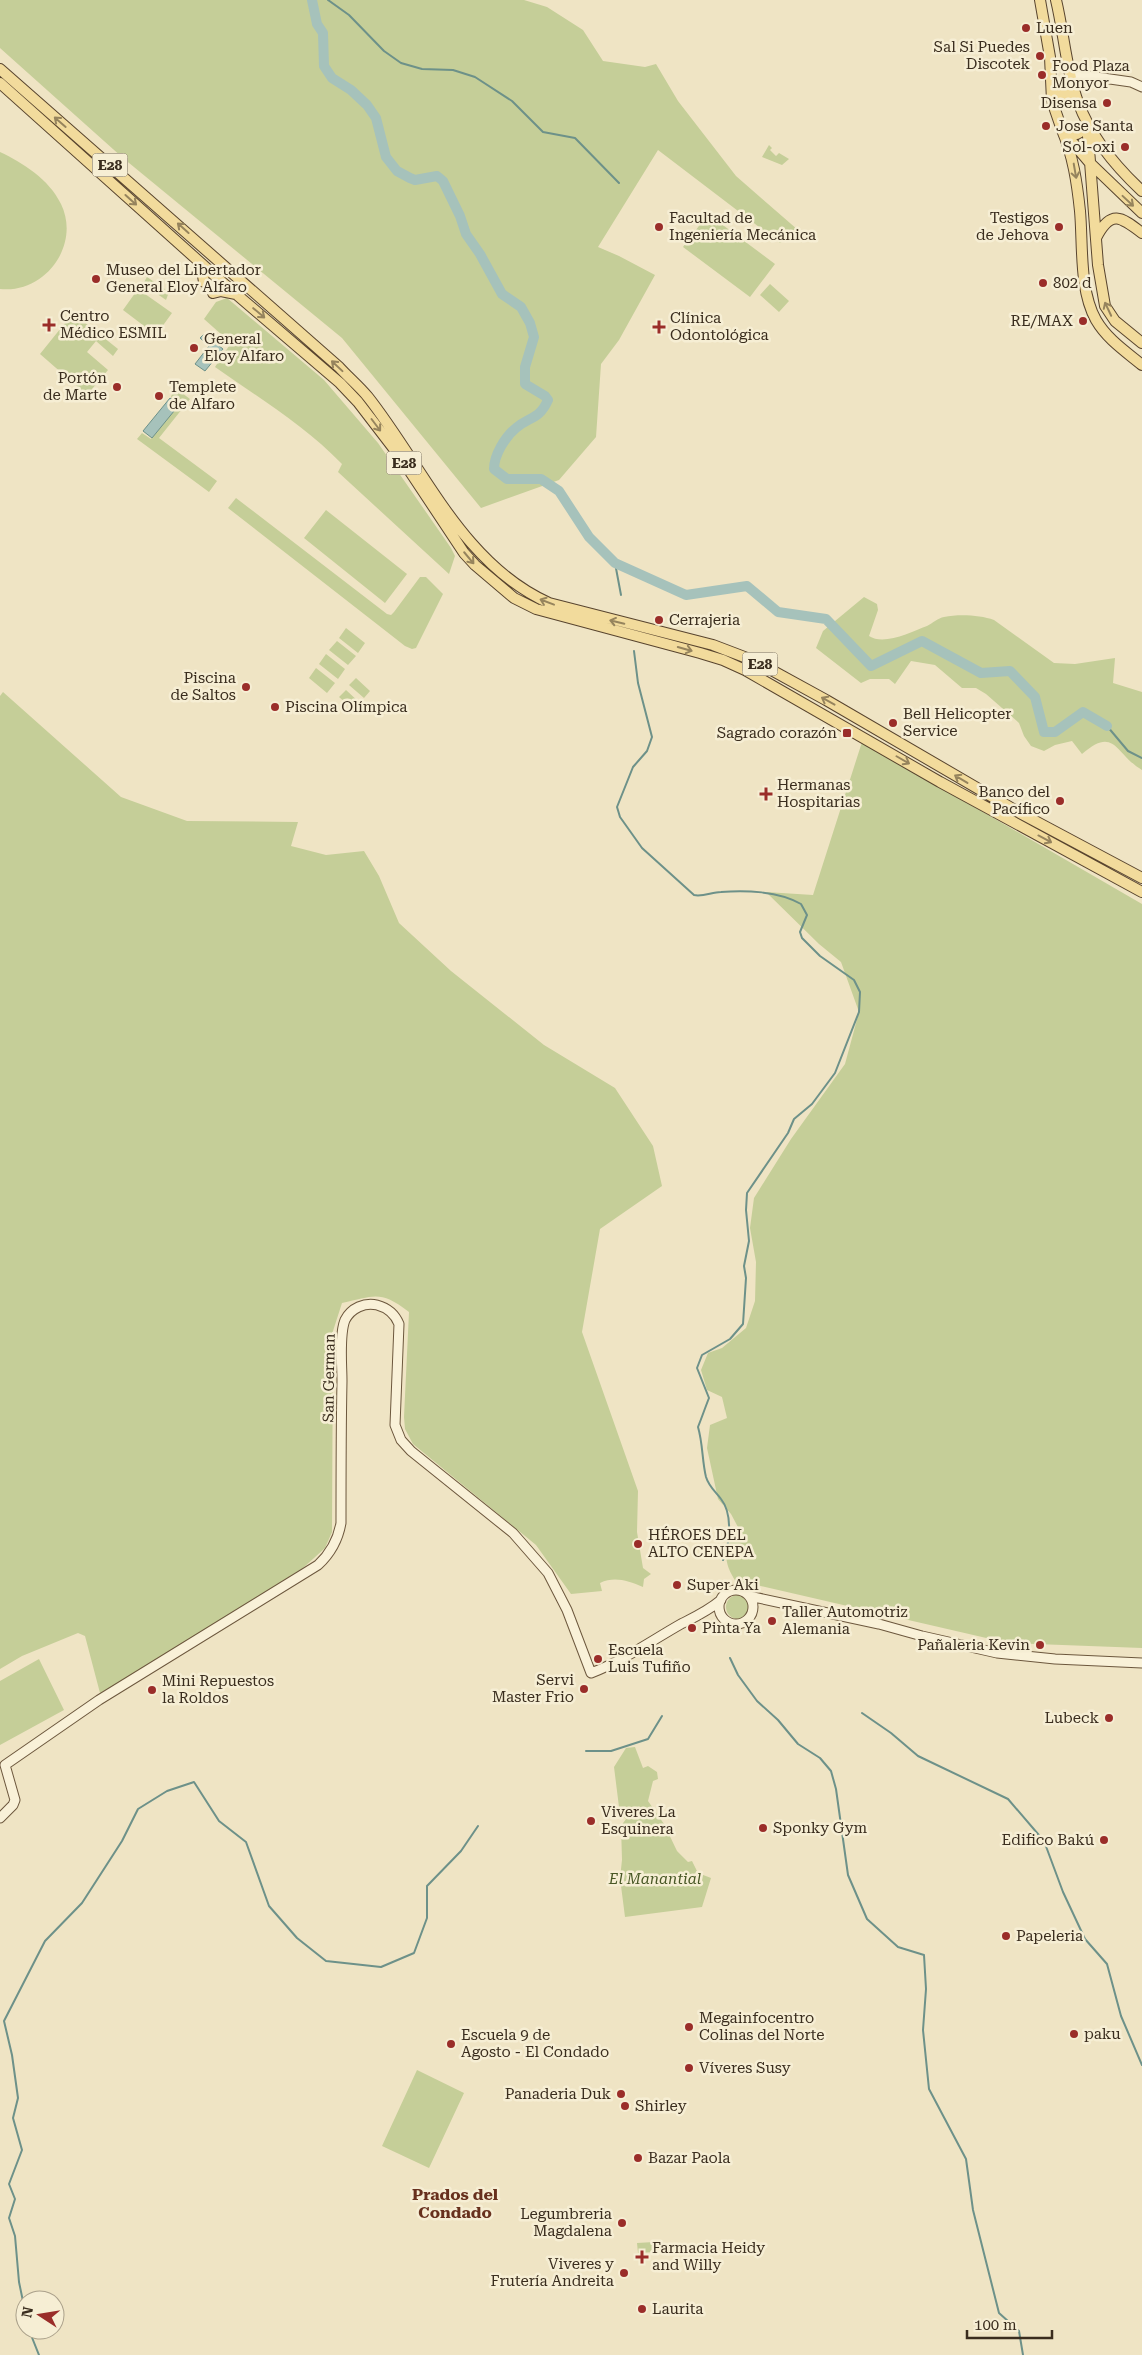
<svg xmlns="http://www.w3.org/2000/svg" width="1142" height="2355" font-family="'Roboto Serif',serif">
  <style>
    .green { fill: #c5ce98 }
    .water { fill: #a6c2bb; stroke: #6d9189 }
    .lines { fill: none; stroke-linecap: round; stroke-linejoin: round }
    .stream { stroke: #6d9189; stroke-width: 2 }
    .river { stroke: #a6c2bb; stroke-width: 10 }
    .secondary-casing { stroke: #6c573d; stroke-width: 11 }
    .primary-casing { stroke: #58442e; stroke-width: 12 }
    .secondary { stroke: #f9f1d8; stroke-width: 9 }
    .primary { stroke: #f2db9c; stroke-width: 10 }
    .oneway { stroke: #96845d }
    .poi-dot { fill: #9a2d29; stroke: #f6eed4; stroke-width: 2 }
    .labels { text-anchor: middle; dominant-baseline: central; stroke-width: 5; stroke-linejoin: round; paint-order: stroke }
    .shield { fill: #f6eed4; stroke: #726755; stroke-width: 1 }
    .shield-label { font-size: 14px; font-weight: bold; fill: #3a2d1e }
    .poi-label { font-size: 15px; fill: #3a2d1e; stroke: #f6eed4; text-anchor: start }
    .street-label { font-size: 15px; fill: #3a2d1e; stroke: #f6eed4 }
    .park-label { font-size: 15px; font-style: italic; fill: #485725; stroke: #f6eed4 }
    .neighbourhood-label { font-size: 16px; font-weight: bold; fill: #67301d; stroke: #f6eed4 }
  </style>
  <rect width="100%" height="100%" fill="#efe4c4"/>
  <!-- green -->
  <path class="green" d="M0,0h524l23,7 36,23 20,31 42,6 11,-3 22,37 58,75 62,54 -18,13 -122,-93 -60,97 21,9 36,19 -36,65 -18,24 -5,73 -37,43 -78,28 -139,-170 -219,-180 -123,-110z
    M769,145l3,3 -2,2 6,6 3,-3 10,6 -7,6 -20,-8z
    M0,152c23,11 49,27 61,52 20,41 -16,90 -61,85z
    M708,214l67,50 -25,33 -67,-50z
    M147,277l22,15 -3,8 -23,-16z
    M770,284l19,17 -10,11 -19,-17z
    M138,289l34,24 -16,22 -33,-25z
    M227,298l97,82 54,63 73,105 4,8 -6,18 -111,-102 4,-8c-38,-39 -83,-66 -127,-97l16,-24 -27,-24 12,-17z
    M73,313l45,36 -5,7 -17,-15 -9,11 21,18 -21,25 -47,-41z
    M174,387l16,12 -31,39 58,43 -8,11 -72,-53 5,-6 9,6 28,-35 -8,-7z
    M236,498l151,116 4,1 3,-3 26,-35h6l17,17 -27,54 -4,1 -7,-3 -177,-138z
    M326,510l81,64 -22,29 -81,-65z
    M864,597l13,7 1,6 -9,26c15,10 42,-4 58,-10 6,-3 11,-8 17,-9 15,-3 36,-2 50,3l60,43 21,1 40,-6 -2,25 29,9v78c-27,-16 -27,-45 -60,-16l-10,-13 -17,4 -11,6 -13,-5 -7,-10 -5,-13 -33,-29 -10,-6h-14l-27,-23 -24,-4 -16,23 -6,-5h-19l-9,4 -45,-35 7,-17z
    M346,628l19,15 -7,10 -19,-15z
    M337,641l19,15 -8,9 -19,-15z
    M326,654l19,15 -7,10 -19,-15z
    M316,668l19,15 -8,10 -18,-15z
    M356,678l14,13 -6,7 -15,-13z
    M346,690l14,13 -6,7 -15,-13z
    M3,692l118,105 66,24 111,1 -7,24 35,9 38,-4 15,25 20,47 52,48 93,74 71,43 38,58 9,40 -62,43 -18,103 56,159 -1,41 6,36 8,6 -7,5 -1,8c-15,-6 -28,-11 -43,-4l2,8 -31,3 -35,-49 -123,-101 -8,-15 -1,-12 5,-105c-29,-22 -34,-16 -67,-9l-9,28 -1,201 -7,16 -22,20 -185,116 -18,9 -15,-57 -7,-3 -56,23 -22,13v-973z
    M862,742l280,162v744l-134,-5 -260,-60 -12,-1c-13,-20 -14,-35 3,-53l-8,-15 -13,-15 -11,-51 3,-23 17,-7 -5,-21 -15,-7 -6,-20 7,-17 14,-5 24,-20 9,-27 1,-39 -6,-34 4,-30 37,-59 54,-75 14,-52 -18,-50 -22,-18 -53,-52 47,3z
    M726 1607a12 12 0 1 1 24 0a12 12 0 1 1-24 0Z
    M39,1659l25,51 -64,35v-64z
    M635,1747l8,21 5,-2 9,6 1,7 -5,2 -5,20 16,23 13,27 11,11 4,-1 6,12 13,5 -9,29 -77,10 -5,-39 2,-18 -1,-34 5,-7 -6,-4 -6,-48 12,-19z
    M417,2070l47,23 -35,75 -47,-22z
    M654,2242v10l-16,1 -1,-10z"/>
  <!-- water -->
  <path class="water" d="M204,334l19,15 -18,22 -10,-7 14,-18 -9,-8z
    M170,398l9,7 -27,33 -9,-7z"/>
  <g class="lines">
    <!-- stream -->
    <path class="stream" d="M328,0l21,15 35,36 17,12 21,6 31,1 22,7 37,24 31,31 32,6 44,45
      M615,563l6,32
      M634,651l4,32 14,54 -5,14 -14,16 -16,40 3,10 22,31 52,47c9,2 18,-3 27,-3 24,-2 58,-1 80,12l6,11 -7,17 2,6 18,18 34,24 6,12 -1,20 -24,61 -23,31 -18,15 -6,14 -41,60 -1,17 3,31 -5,25 2,12 -3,46 -13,15 -28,16 -5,13 12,30c-4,10 -7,19 -11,29 5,17 4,34 8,50 3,10 10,15 15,22 12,15 9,45 2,61
      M1107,726l21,25 14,7
      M730,1658l8,17 19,26 21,19 20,24 22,14 11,13 5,18 12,86 19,44 31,28 26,8 2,34 -3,41 6,59 37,70 7,51 26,103 20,18 4,24
      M862,1713l29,20 27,23 90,43 36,42 19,51 22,47 22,25 14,52 21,49
      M586,1751h25l37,-12 14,-23
      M25,2311l-6,-29 -4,-46 -6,-18 6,-19 -6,-15 13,-34 -9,-32 5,-20 -6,-43 -8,-34 41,-80 37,-38 40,-62 16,-32 29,-18 27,-9 25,39 27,21 23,64 28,32 29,23 55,6 33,-14 13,-35v-32l34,-35 17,-25
      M29,2330l10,25"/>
    <!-- river -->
    <path class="river" d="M312,0l5,24 6,9 1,33 8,12 19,12 16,15 9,13 10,39 11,14 13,7 5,2 22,-4 6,5 17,35 6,18 14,20 22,40 19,13 9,16 4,14 -9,30v17l20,12 3,4c-9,20 -18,16 -32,28 -11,9 -22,27 -22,41l13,10h34l18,12 30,46 26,26 71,32 61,-9 31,26 48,7 45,47 51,-25 59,32 29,-2 25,26 9,35h11l28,-20 24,14"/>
    <defs>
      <path id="secondary" d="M1073,84l4,-8 5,-1 49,7 11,5
        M719 1607a17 17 0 1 1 34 0a17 17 0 1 1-34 0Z
        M749,1596l130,28 43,12 75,17 58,6 87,4
        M0,1818l13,-13 2,-5 -10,-35 94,-65 219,-135c13,-12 20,-25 23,-42 0,-47 0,-94 1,-142 0,-16 -3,-46 3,-61 6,-12 20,-18 32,-15 11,3 18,9 22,19l-4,101 6,15 10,11 102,82 35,40 19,37 24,63c32,-12 60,-32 90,-49 14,-7 27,-13 40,-24"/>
      <path id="primary" d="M1040,0l10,57 2,44 10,29 28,33 52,50
        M1056,0c8,33 10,70 22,102 13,35 37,64 64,89
        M0,69l339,298c9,10 20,19 29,30 56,71 94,167 181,206l164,42 42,16 71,39 194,113 122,65
        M0,83l222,199 118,101 18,19 43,56 63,95 11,12 39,33 22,11 164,44 23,7 22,10 195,112 202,110
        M1052,101l5,-6 7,-2 13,7
        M1087,123l11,142 7,41 10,15 27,22
        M1062,130c11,26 15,52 18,81 3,33 -1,79 16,109 11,19 29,31 46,45
        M1063,130l14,4 5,-3 5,-8
        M1096,238c15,-29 25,-21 46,-5
        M201,263l3,19
        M213,293l8,-2 15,3"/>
    </defs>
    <!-- secondary casing -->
    <use href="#secondary" class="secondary-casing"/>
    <!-- primary casing -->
    <use href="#primary" class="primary-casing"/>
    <!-- secondary -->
    <use href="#secondary" class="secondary"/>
    <!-- primary -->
    <use href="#primary" class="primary"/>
  </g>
  <!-- one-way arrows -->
  <defs><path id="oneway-shaft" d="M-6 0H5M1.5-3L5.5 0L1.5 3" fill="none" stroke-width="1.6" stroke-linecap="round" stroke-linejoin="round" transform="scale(1.25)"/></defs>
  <g class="oneway">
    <use href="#oneway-shaft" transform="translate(60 122) rotate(-139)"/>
    <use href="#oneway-shaft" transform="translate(1075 171) rotate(80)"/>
    <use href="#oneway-shaft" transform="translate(131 200) rotate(42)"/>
    <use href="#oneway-shaft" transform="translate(1128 201) rotate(43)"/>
    <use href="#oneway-shaft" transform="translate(183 228) rotate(-138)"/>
    <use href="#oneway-shaft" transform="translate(1108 309) rotate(-115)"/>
    <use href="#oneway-shaft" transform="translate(259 313) rotate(40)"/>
    <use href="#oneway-shaft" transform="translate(337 366) rotate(-137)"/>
    <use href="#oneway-shaft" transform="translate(376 425) rotate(53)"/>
    <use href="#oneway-shaft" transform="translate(469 558) rotate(50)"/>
    <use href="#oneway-shaft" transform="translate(547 602) rotate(-159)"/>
    <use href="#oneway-shaft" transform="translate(617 622) rotate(-167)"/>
    <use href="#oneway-shaft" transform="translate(685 649) rotate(16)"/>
    <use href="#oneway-shaft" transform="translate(828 701) rotate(-151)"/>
    <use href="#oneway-shaft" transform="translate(903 760) rotate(30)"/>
    <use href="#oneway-shaft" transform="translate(961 779) rotate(-149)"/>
    <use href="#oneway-shaft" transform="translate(1045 839) rotate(28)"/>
  </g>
  <!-- markers -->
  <g class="poi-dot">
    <circle cx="1026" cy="28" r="5"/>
    <circle cx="1040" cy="56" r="5"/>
    <circle cx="1042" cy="75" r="5"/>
    <circle cx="1107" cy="103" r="5"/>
    <circle cx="1046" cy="126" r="5"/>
    <circle cx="1125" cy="147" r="5"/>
    <circle cx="659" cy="227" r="5"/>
    <circle cx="1059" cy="227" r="5"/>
    <circle cx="96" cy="279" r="5"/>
    <circle cx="1043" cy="283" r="5"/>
    <circle cx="1083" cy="321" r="5"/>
    <path d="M46.5 317.5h5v5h5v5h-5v5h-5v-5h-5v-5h5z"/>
    <path d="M656.5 319.5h5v5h5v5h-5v5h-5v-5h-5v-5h5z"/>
    <circle cx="194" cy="348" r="5"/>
    <circle cx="117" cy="387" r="5"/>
    <circle cx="159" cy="396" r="5"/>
    <circle cx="659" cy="620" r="5"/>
    <circle cx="246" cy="687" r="5"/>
    <circle cx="275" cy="707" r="5"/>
    <circle cx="893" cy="723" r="5"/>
    <rect x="842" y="728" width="10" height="10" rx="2.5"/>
    <path d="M763.5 786.5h5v5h5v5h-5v5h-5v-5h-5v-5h5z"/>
    <circle cx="1060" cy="801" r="5"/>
    <circle cx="638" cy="1544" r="5"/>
    <circle cx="677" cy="1585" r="5"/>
    <circle cx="772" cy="1621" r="5"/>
    <circle cx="692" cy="1628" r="5"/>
    <circle cx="1040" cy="1645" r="5"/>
    <circle cx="598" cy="1659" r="5"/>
    <circle cx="584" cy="1689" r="5"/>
    <circle cx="152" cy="1690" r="5"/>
    <circle cx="1109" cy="1718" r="5"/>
    <circle cx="591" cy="1821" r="5"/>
    <circle cx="763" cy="1828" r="5"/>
    <circle cx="1104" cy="1840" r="5"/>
    <circle cx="1006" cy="1936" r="5"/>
    <circle cx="689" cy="2027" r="5"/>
    <circle cx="1074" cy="2034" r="5"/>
    <circle cx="451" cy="2044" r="5"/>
    <circle cx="689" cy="2068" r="5"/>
    <circle cx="621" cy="2094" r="5"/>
    <circle cx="625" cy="2106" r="5"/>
    <circle cx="638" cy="2158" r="5"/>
    <circle cx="622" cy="2223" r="5"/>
    <path d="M639.5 2249.5h5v5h5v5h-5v5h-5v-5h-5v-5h5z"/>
    <circle cx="624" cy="2273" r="5"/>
    <circle cx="642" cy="2309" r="5"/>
  </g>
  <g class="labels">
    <!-- shield labels -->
    <g class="shield">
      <rect x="92.5" y="153.5" width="35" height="23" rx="4"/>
      <rect x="386.5" y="451.5" width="35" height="23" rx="4"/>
      <rect x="742.5" y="652.5" width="35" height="23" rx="4"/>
    </g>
    <g class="shield-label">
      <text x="110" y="165">E28</text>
      <text x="404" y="463">E28</text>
      <text x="760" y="664">E28</text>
    </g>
    <!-- poi labels -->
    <g class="poi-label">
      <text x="1036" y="28">Luen</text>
      <text x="1030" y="47" text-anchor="end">Sal Si Puedes<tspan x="1030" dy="17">Discotek</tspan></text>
      <text x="1052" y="66">Food Plaza<tspan x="1052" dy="17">Monyor</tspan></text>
      <text x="1097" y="103" text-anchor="end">Disensa</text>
      <text x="1056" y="126">Jose Santa</text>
      <text x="1115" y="147" text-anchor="end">Sol-oxi</text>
      <text x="669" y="218">Facultad de<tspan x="669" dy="17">Ingeniería Mecánica</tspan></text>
      <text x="1049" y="218" text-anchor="end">Testigos<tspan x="1049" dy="17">de Jehova</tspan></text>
      <text x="106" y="270">Museo del Libertador<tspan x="106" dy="17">General Eloy Alfaro</tspan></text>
      <text x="1053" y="283">802 d</text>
      <text x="60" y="316">Centro<tspan x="60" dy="17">Médico ESMIL</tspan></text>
      <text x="670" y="318">Clínica<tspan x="670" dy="17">Odontológica</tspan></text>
      <text x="1073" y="321" text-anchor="end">RE/MAX</text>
      <text x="204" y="339">General<tspan x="204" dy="17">Eloy Alfaro</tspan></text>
      <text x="107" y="378" text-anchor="end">Portón<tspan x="107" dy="17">de Marte</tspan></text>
      <text x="169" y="387">Templete<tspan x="169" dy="17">de Alfaro</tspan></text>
      <text x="669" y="620">Cerrajeria</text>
      <text x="236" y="678" text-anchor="end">Piscina<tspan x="236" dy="17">de Saltos</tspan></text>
      <text x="285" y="707">Piscina Olímpica</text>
      <text x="903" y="714">Bell Helicopter<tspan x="903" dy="17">Service</tspan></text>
      <text x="837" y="733" text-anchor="end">Sagrado corazón</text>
      <text x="777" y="785">Hermanas<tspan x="777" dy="17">Hospitarias</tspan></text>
      <text x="1050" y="792" text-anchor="end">Banco del<tspan x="1050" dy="17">Pacífico</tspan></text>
      <text x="648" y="1535">HÉROES DEL<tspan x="648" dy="17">ALTO CENEPA</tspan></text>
      <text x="687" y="1585">Super Aki</text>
      <text x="782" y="1612">Taller Automotriz<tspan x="782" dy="17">Alemania</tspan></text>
      <text x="702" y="1628">Pinta Ya</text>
      <text x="1030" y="1645" text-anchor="end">Pañaleria Kevin</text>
      <text x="608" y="1650">Escuela<tspan x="608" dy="17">Luis Tufiño</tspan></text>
      <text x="574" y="1680" text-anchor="end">Servi<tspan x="574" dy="17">Master Frio</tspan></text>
      <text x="162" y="1681">Mini Repuestos<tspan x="162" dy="17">la Roldos</tspan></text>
      <text x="1099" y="1718" text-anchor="end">Lubeck</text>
      <text x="601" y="1812">Viveres La<tspan x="601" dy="17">Esquinera</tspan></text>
      <text x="773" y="1828">Sponky Gym</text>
      <text x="1094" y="1840" text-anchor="end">Edifico Bakú</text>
      <text x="1016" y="1936">Papeleria</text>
      <text x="699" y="2018">Megainfocentro<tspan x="699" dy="17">Colinas del Norte</tspan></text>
      <text x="1084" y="2034">paku</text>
      <text x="461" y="2035">Escuela 9 de<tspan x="461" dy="17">Agosto - El Condado</tspan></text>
      <text x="699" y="2068">Víveres Susy</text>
      <text x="611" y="2094" text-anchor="end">Panaderia Duk</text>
      <text x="635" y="2106">Shirley</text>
      <text x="648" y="2158">Bazar Paola</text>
      <text x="612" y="2214" text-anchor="end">Legumbreria<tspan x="612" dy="17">Magdalena</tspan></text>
      <text x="652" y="2248">Farmacia Heidy<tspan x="652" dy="17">and Willy</tspan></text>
      <text x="614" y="2264" text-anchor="end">Viveres y<tspan x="614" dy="17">Frutería Andreita</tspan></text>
      <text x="652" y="2309">Laurita</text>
    </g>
    <!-- street labels -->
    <g class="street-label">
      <text transform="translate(329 1378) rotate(-89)">San German</text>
    </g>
    <!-- park labels -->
    <g class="park-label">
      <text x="655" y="1879">El Manantial</text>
    </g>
    <!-- neighbourhood labels -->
    <g class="neighbourhood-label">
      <text x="455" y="2194">Prados del<tspan x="455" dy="18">Condado</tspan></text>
    </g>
  </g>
  <!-- north arrow -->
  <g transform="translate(40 2315) rotate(282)"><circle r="24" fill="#f6eed4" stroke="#aba18b"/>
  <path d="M0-4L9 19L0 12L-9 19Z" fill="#9a2d29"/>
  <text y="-8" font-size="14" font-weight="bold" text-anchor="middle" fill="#3a2d1e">N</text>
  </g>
  <!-- scale -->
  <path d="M967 2330v8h85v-8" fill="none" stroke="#3a2d1e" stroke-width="2.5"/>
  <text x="974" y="2330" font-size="15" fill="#3a2d1e" stroke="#f6eed4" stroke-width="4" paint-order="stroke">100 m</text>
</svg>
